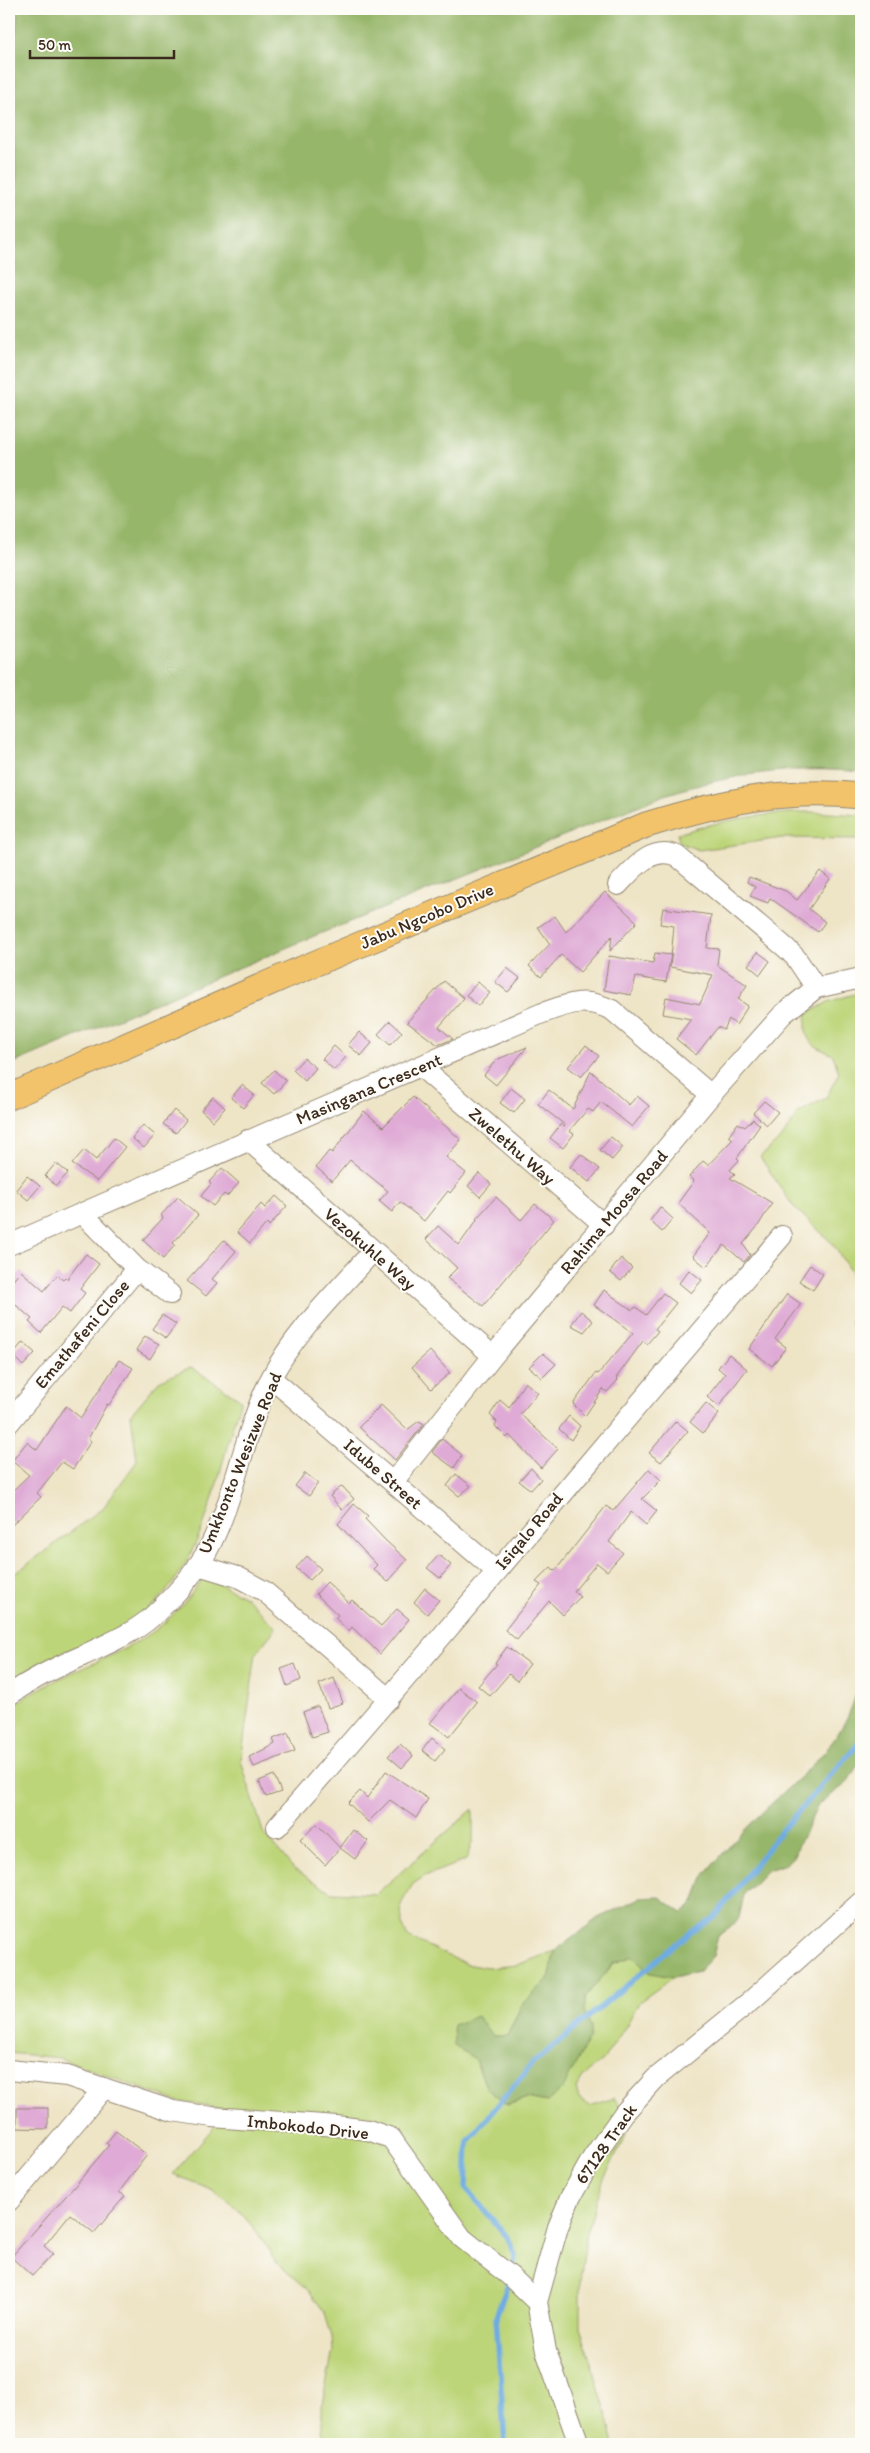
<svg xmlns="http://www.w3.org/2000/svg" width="870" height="2453" font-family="Itim,sans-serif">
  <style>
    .green { fill: #bdd579; stroke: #7c804c }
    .forest { fill: #96b669; stroke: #687044 }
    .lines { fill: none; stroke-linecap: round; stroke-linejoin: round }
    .stream { stroke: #6eabe0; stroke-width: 5.5 }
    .building { fill: #dfabd6 }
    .minor-casing { stroke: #948772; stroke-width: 22 }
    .major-casing { stroke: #948772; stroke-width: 27 }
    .minor { stroke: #fff; stroke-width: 20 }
    .major { stroke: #f2c36a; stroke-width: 25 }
    .labels { text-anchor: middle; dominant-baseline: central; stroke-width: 4; stroke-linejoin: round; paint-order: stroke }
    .street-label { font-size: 18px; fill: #3b2a1e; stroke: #fdfcf7 }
  </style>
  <rect width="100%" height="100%" fill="#fdfcf7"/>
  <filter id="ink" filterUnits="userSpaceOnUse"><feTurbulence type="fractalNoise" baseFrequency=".02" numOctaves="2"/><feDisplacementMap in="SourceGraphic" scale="10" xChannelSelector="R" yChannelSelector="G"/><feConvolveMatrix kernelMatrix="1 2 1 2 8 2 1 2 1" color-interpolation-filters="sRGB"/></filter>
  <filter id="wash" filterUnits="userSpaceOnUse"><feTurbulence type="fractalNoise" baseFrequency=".0096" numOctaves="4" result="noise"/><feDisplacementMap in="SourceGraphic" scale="20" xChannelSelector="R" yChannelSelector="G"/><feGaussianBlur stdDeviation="1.12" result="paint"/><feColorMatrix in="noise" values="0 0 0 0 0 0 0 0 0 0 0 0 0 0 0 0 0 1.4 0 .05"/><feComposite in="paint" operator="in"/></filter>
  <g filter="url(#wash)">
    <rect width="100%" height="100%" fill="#eee4c6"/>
    <!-- green -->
    <path class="green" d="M9,9h10l-10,63 8,114 -8,4z
      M810,812l51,3v24l-79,-1 -83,12 -19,-7 -3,-9c44,-14 87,-21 133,-22z
      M861,992v334l-10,-1 1,-51 -20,-31 -39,-37 -33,-49 24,-22 14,-22 28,-15 13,-25 -6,-18c-23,-11 -30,-14 -26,-41l21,-12z
      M191,1367l50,33c-26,76 -34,170 -106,220 -22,15 -58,25 -83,37 -15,7 -29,16 -43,24v-103l94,-70 34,-47 -6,-47 28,-33z
      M204,1576l43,22 29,30 -20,25 -15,108 22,71 31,37 37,23 45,2 97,-85v31l-7,20 -41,16 -12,8 -12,20 1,21 6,12 58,27 22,4 29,-3 38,-14 -7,28 -27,27 -14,30h-14l-38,10 20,13 12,30 20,16 20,-7 20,4 44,-75 -8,-16 3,-15 28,-33 19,-7 17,17 24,4 -35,25 -13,24 -22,33 -20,17 -8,13 3,9 11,8 24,-8 6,8 6,29 -22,43 -17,54 -7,49v46l26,84 8,33h-289l-3,-15v-25l11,-53 -1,-15 -7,-23 -15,-21 -34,-30 -19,-30 -22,-26 -24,-17 -38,-15 40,-46 10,-19 -48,-8 -115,-43 -51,-5v-344c40,-32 90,-44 133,-70 26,-15 45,-38 62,-63z"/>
    <!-- forest -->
    <path class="forest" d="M19,9h842v763c-67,-7 -131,2 -196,23l-353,142 -303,128v-875l8,-5 -8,-113z
      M861,1673v86l-14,24 -29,22 -25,52 -8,7 -19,7 -22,23 -5,24 -9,10 -12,8 -5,20 -14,15 -25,6 -24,-4 -17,-17 -19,7 -28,33 -2,15 7,16 -1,10 -27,51 -16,14 -20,-4 -20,7 -20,-16 -12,-30 -21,-13 -1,-21 24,-9 16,20h14l14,-30 27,-27 7,-28 43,-33 42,-20 20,-1 22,16c18,-9 14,-27 25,-41 19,-23 41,-46 63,-67 45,-43 79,-66 91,-132z"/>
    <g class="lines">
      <!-- stream -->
      <path class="stream" d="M511,2272l5,-15 -8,-19 -42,-50 2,-47 65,-78 158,-131 23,-14 67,-87 80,-90
        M505,2444l-9,-127 13,-37"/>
    </g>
    <g id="blocks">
      <!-- building -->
      <path class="building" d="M820,871l10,8 -21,30 16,13 -7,10 -48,-34 -2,5 -18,-7 5,-9 -8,-5 2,-5 37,14 11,9z
        M605,892l32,30 -27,29 2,-15 -32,36 -19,-17 -20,22 -12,-11 21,-22 -12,-17 17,-11 11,16z
        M663,908l48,7 -4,33 12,1 -2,16 30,20 -9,14 10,7 -12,19 -7,-6 -5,11 -6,-3 -22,28 -20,-16 15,-20 -28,-5 3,-17 34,7 13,-29 -43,-8 4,-41 -14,-2z
        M758,952l12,9 -10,14 -12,-10z
        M655,953l16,2 -5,27 -30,-5 -5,18 -27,-5 5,-34 44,7z
        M507,968l13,10 -12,14 -13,-10z
        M444,981l20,17 -25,29 14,12 -15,6 -31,-23z
        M478,982l12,11 -12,13 -12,-11z
        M390,1021l12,11 -12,13 -12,-11z
        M359,1032l13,11 -11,13 -13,-11z
        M586,1045l13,11 -18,21 -13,-10z
        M334,1046l12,11 -12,13 -12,-11z
        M527,1047l-31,38 -12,-10 12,-15z
        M304,1058l12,10 -11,13 -12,-11z
        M274,1070l12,11 -12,13 -12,-11z
        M591,1071l38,34 8,-9 12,10 -17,21 -31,-25 -8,10 -5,-3 -19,22 5,3 -11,14 -13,-10 11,-14 3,3 1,-2 -27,-21 11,-14 24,19z
        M242,1085l12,10 -11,13 -12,-10z
        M511,1088l14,11 -11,14 -14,-10z
        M213,1097l12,11 -12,13 -12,-11z
        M413,1097l48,43 -15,17 20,16 -16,20 -2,-2 -24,30 -24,-19 -8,10 -13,-11 9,-10 -38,-31 -18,21 -16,-14 13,-16 3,2 32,-42 19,16z
        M764,1101l14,11 -11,13 -14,-12z
        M174,1110l12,10 -10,13 -13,-9z
        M753,1119l7,6 -23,33 2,2 -9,10 5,4 -5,4 42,25 -14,23 -15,18 7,11 -6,7 -20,-17 -18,22 -13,-11 17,-23 -32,-30 16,-22 -5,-4 14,-16 5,4 25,-26 -4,-3 9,-13 7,4z
        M143,1125l12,10 -11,13 -12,-10z
        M611,1137l12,10 -11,13 -12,-10z
        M114,1138l11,9 -28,34 -25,-17 12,-14 12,10z
        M581,1154l19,15 -11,13 -19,-15z
        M56,1163l12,10 -12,13 -11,-10z
        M222,1168l17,15 -12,13 -3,-2 -11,12 -12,-10 10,-12 -2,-2z
        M479,1173l12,11 -11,13 -12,-11z
        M27,1176l13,10 -12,14 -12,-10z
        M276,1196l11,10 -18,20 -2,-3 -17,20 -13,-11 24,-28 4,4z
        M178,1197l20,18 -25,28 2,2 -12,14 -20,-19 20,-22 -2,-3z
        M496,1197l25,23 14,-16 19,16 -71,86 -36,-28 10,-10 -31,-29 12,-13 21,19 18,-25 -1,-1z
        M660,1207l13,12 -11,13 -12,-11z
        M224,1240l12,11 -24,28 5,4 -11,13 -19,-15z
        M86,1254l13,10 -19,25 5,4 -15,20 -8,-6 -21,26 -12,-11 3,-3 -23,-20v-14l12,-14 23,20 13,-16 6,5 2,-3 2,2z
        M621,1258l11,10 -11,13 -11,-9z
        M810,1265l13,9 -10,16 -14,-9z
        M689,1270l13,10 -11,13 -12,-10z
        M604,1290l28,20 4,-3 10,8 17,-22 13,10 -21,26 3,2 -11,13 -4,-3 -27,37 2,2 -11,12 -4,-3 -18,27 -12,-12 23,-31 2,1 35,-41 -39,-28z
        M787,1294l14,10 -26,35 11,8 -14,19 -23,-17z
        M581,1311l12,10 -9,11 -13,-7z
        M162,1315l14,9 -10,14 -14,-9z
        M145,1336l14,8 -9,15 -14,-9z
        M23,1342l12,11 -12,13 -11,-11z
        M430,1351l20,22 -19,16 -19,-22z
        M543,1353l13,11 -14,14 -13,-11z
        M729,1354l18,15 -28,37 -12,-9 18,-23 -7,-6z
        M119,1360l14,8 -24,37 -2,-1 -19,35 3,2 -18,28 -11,-7 -25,31 4,4 -32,31v-34l20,-19 -17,-14 15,-19 10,8 29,-44 15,12z
        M525,1382l13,11 -18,21 38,35 -17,19 -32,-33 -2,3 -11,-11 -1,-2 2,-3 -7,-7 10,-15 9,8z
        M706,1403l13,11 -16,19 -13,-11z
        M381,1405l26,25 12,-9 5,3 -29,36 -36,-33z
        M569,1416l11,10 -9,14 -12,-11z
        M676,1421l12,10 -27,31 -12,-9z
        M442,1439l20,16 -8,13 -22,-16z
        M531,1468l10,11 -10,11 -12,-9z
        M649,1469l12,11 -19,19 15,12 -11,14 -15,-13 -22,30 14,11 -16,18 -10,-8 -23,28 6,6 -17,18 -14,-14 -32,39 -12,-10 36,-45 -5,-3 15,-15 4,4 51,-65 7,5z
        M305,1473l13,10 -9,13 -14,-10z
        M456,1474l15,12 -12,10 -12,-10z
        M342,1486l12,13 -12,11 -12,-14z
        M354,1504l14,12 -3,3 21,22 21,19 -19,22 -15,-13 4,-4 -39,-41z
        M439,1555l12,10 -11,13 -13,-10z
        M307,1556l14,13 -11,11 -14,-12z
        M327,1582l22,21 3,-3 29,26 16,-17 12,10 -29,35 -28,-27 -3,4 -14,-13 3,-3 -22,-21z
        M425,1588l14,12 -12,14 -13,-12z
        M507,1647l23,17 -13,17 -8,-7 -19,22 -12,-10 19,-22 -2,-1z
        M295,1664l6,16 -14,6 -6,-17z
        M334,1678l9,25 -15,5 -9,-24z
        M459,1688l18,14 -28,35 -19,-14z
        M318,1706l10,26 -16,5 -9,-25z
        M288,1733l7,18 -41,16 -5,-10 26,-13 -2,-5z
        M432,1738l13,11 -10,12 -13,-11z
        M400,1744l13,12 -11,12 -14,-12z
        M386,1771l42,28 -12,19 -26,-18 -22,22 -20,-19 12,-12 7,7z
        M274,1775l7,17 -15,5 -7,-16z
        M317,1824l23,24 -15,17 -25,-25z
        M353,1830l15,11 -13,18 -15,-11z
        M17,2108h31v21l-31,-1z
        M116,2131l31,24 -28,37 6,4 -31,37 -24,-19 -26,32 9,8 -21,22 -21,-19 63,-70 35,-42 -3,-2z"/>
    </g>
  </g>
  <g filter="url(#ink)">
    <use href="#blocks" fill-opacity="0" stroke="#948772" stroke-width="1"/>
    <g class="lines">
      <defs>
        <path id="minor" d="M618,885c16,-17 34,-40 59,-29l109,92 10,10 20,30
          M421,1067l183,158
          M248,1140l245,216
          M9,1245l531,-231c28,-10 43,-18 72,-4l99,85
          M137,1269l33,25
          M271,1378l225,193
          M9,1423l128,-154 -55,-56
          M393,1482l100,-126 218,-261 72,-81 33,-26 45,-10
          M198,1565l40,12 26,14 125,108
          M9,1695c23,-16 47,-28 73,-39 27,-13 56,-24 77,-46 17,-16 34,-35 46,-55 31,-55 37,-120 66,-177 24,-47 67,-87 101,-126
          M277,1827c171,-195 336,-394 505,-591
          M9,2070l58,6 106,35 39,6 125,9 31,4 23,8 71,100 48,38 27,26
          M9,2201l95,-113
          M579,2444l-33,-93 -9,-49 21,-75 12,-29 23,-41 31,-44 32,-35 97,-79 108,-97"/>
        <path id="major" d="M9,1097l276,-121 361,-151c75,-23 136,-37 215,-29"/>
      </defs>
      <!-- minor casing -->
      <use href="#minor" class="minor-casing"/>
      <!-- major casing -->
      <use href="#major" class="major-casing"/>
      <!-- minor -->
      <use href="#minor" class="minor"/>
      <!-- major -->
      <use href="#major" class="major"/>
    </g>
  </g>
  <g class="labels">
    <!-- street labels -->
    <g class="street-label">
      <text transform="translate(427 916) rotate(-23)">Jabu Ngcobo Drive</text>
      <text transform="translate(369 1089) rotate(-23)">Masingana Crescent</text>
      <text transform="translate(512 1146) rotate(41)">Zwelethu Way</text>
      <text transform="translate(614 1212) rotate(-50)">Rahima Moosa Road</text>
      <text transform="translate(370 1249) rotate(41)">Vezokuhle Way</text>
      <text transform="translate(82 1334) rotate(-50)">Emathafeni Close</text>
      <text transform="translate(240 1463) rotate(-68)">Umkhonto Wesizwe Road</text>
      <text transform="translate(383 1474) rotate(41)">Idube Street</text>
      <text transform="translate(529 1531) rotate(-50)">Isiqalo Road</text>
      <text transform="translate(308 2127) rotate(6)">Imbokodo Drive</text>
      <text transform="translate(606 2144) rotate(-55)">67128 Track</text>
    </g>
  </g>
  <!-- margin -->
  <rect width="870" height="2453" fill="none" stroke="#fdfcf7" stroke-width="30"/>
  <!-- scale -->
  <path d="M30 50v8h144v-8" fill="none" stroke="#3b2a1e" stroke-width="2.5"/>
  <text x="38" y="50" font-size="15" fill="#3b2a1e" stroke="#fdfcf7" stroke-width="4" paint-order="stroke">50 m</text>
</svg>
